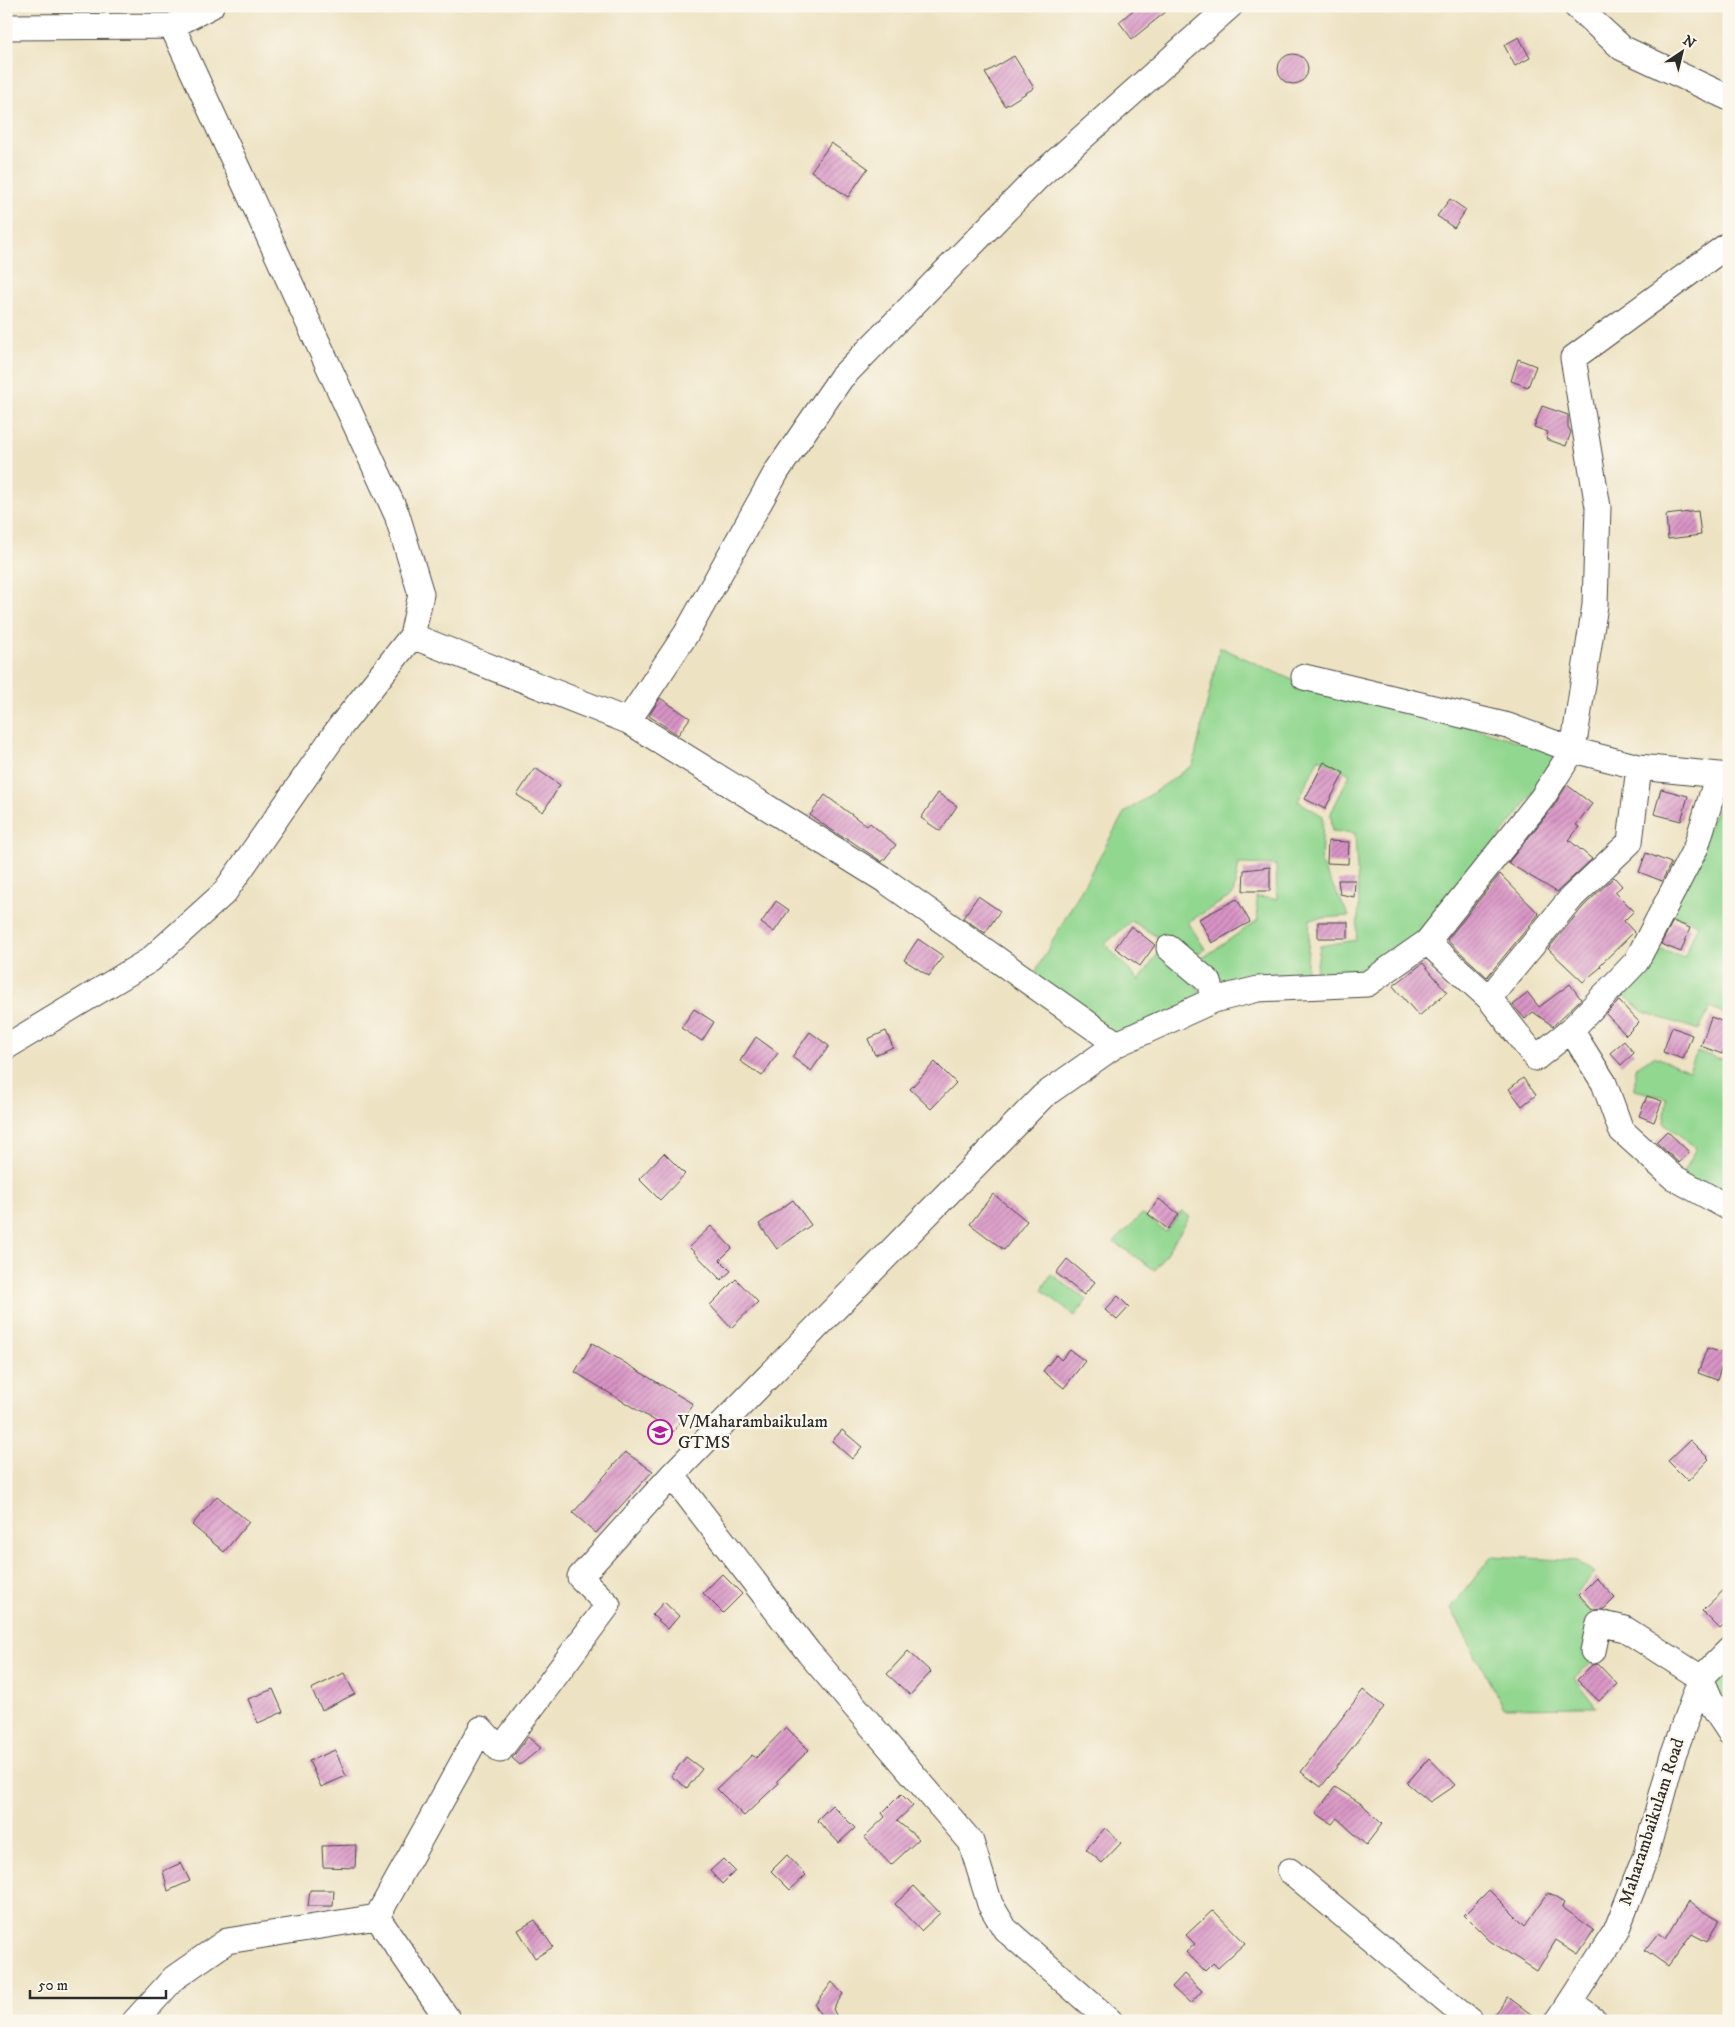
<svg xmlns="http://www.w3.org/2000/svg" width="1735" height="2027" font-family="'IM FELL DW Pica',serif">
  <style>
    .green { fill: #92d790; stroke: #5e815e }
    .building { fill: url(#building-hatch) }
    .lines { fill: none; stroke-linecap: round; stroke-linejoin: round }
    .minor-casing { stroke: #484642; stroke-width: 27 }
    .minor { stroke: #fff; stroke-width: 25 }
    .labels { text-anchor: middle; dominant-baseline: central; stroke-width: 4.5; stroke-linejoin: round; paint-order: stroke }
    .poi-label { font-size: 18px; fill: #2b2b2b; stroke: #fbf7ec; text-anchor: start }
    .street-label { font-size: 18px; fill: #2b2b2b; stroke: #fbf7ec }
  </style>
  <defs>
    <pattern id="building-hatch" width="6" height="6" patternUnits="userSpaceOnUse" patternTransform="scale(1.25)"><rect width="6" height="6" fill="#d994c6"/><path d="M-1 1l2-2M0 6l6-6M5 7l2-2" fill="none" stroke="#b079a1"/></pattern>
  </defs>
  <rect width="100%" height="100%" fill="#fbf7ec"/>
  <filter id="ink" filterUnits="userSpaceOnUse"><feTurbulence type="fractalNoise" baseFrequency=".02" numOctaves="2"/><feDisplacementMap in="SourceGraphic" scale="10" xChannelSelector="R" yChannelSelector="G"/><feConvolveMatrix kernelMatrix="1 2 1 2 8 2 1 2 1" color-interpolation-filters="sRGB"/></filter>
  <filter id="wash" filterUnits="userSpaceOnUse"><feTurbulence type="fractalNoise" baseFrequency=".0096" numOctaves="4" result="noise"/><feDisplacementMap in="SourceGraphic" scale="20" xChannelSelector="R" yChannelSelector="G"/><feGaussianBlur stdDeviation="1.12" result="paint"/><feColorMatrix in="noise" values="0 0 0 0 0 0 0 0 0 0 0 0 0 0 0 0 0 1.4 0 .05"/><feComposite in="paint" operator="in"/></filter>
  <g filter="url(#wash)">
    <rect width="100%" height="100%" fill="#ede2c2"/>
    <!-- green -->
    <path class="green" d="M1220,647l81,37 161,40 100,31 -138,183 -57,37 -52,2 5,-31 36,-6 3,-33 -4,-74 -23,-2 -1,-18 19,-39 -31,-16 -21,43 25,15 -2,48 28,52 -39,3 -4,59 -87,18 -5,-16 -13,-21 57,-39 -2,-23 21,2 -1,-34 -37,-1 -6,31 -45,27 17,27 -14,8 -60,-36 -26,23 34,37 22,-32 47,50 -88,39 -87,-62 91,-163 69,-48z
      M1729,782v234l-19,-8 -11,22 -56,-18 -19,-17 27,-49 33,12 14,-34 -29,-11z
      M1697,1052l32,9v141l-47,-28 14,-26 -32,-25 3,-25 -32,-8v-22l19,-12 35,15z
      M1182,1211l8,6 -35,53 -41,-28 28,-28 24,18z
      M1051,1274l36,26 -12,16 -33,-26z
      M1492,1556l86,5 16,13 -20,22 21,21 -2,44 -19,17 22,29 -93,1 -52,-100z
      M1729,1653v74l-25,-49z"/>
    <g id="blocks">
      <!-- building -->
      <path class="building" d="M1138,6h35l-41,33 -13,-17z
        M1519,37l11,21 -15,8 -11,-21z
        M1278 69a15 15 0 1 1 30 0a15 15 0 1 1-30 0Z
        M1014,56l20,32 -29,18 -20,-33z
        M831,143l37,25 -20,29 -37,-26z
        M1450,199l16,11 -12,18 -17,-12z
        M1518,359l18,7 -8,21 -17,-6z
        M1542,406l26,9v12l3,5 -5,14 -20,-7 2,-7 -14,-5z
        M1698,511l3,24 -33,4 -2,-24z
        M660,698l30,20 -12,17 -29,-19z
        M1324,762l20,11 -19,36 -20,-10z
        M535,768l25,17 -17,27 -26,-17z
        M1567,785l25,19 -16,21 3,2 -10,13 23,19 -35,33 -49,-29 45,-56z
        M1661,789l27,7 -7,25 -27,-7z
        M938,793l19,13 -17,25 -19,-13z
        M825,795l42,31 3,-3 26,22 -14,17 -37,-25 -1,1 -17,-11 -17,-12z
        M1328,841l21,1 -1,22 -21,-1z
        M1646,853l25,10 -9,18 -23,-9z
        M1270,867v24h-27l1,-21z
        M1500,874l39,40 -52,63 -40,-37z
        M1614,877l8,9 -7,6 19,19 -10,10 10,11 -34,33 1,2 -18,15 -35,-33 35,-42z
        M1338,880h17l-1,17 -14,-3z
        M978,896l22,15 -15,22 -22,-15z
        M1237,899l13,23 -38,21 -13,-24z
        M776,901l13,9 -15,22 -13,-9z
        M1673,921l17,7 -9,24 -20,-8z
        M1318,922h30v16h-30z
        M1131,926l24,19 -15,21 -25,-18z
        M918,939l25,17 -14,20 -25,-16z
        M1423,963l24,29 -28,24 -26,-30z
        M1570,984l11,15 -28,27 -20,-14 -8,7 -12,-14 15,-12 11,14z
        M1619,1001l20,21 -13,13 -20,-21z
        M694,1009l20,13 -12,19 -21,-13z
        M1711,1017l18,7v13l-7,17 -21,-8z
        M1672,1027l20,8 -9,24 -20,-7z
        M886,1031l7,16 -18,8 -7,-16z
        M810,1032l19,14 -18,25 -19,-14z
        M756,1037l22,16 -16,23 -22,-15z
        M1624,1041l10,12 -13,12 -11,-12z
        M935,1062l21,21 -25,26 -21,-20z
        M1523,1078l13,17 -14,11 -13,-17z
        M1647,1096l15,5 -8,21 -15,-6z
        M1667,1131l22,21 -10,11 -23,-21z
        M664,1153l21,21 -25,26 -21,-21z
        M993,1194l34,27 -23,29 -34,-26z
        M1159,1199l20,15 -11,15 -20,-15z
        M793,1200l18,25 -34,24 -18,-25z
        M711,1226l21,22 -12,12 11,11 -10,9 -32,-33z
        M1067,1259l28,23 -11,13 -28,-22z
        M736,1279l22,23 -27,26 -21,-23z
        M1118,1296l11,11 -12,13 -12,-10z
        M592,1343l101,61 -20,28 -98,-60z
        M1707,1348l19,6 -9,26 -19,-7z
        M1070,1350l15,11 -21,27 -21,-17 13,-16 5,5z
        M842,1430l20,17 -10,12 -20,-18z
        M1690,1440l19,19 -21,22 -20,-20z
        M625,1452l28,19 -57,62 -23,-20z
        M217,1496l32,26 -25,30 -32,-27z
        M722,1574l20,20 -19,19 -20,-20z
        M1596,1578l19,20 -11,11 -11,1 -14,-15z
        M1729,1585v35l-9,9 -18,-18z
        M664,1602l15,14 -11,13 -16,-14z
        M908,1651l23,21 -21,23 -23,-21z
        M1598,1664l19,20 -18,17 -22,-21 15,-15z
        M344,1673l11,21 -33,16 -11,-21z
        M273,1689l10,23 -25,11 -10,-24z
        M1363,1690l21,17 -63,80 -20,-15z
        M786,1727l23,23 -32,31 2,2 -35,33 -27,-27 35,-34 4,3z
        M528,1737l13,11 -21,17 -8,-7z
        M335,1750l11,26 -25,11 -12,-26z
        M686,1757l16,12 -15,19 -16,-12z
        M1429,1758l26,27 -25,17 -23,-19z
        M1335,1787l28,18 19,19 -16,21 -29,-27 -5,6 -16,-11z
        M901,1794l12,12 -16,15 22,18 -28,26 -27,-28 21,-20 -3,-4z
        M832,1805l23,23 -16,15 -22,-23z
        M1105,1828l16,15 -19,20 -16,-14z
        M356,1845l-1,23 -32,-1 -1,-21z
        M787,1855l19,20 -16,15 -19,-19z
        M723,1859l12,12 -13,13 -12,-13z
        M181,1863l9,18 -22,10 -5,-20z
        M914,1886l26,27 -19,18 -26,-27z
        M310,1890h24l-1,16h-25z
        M1489,1890l36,36 23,-33 16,10 -2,4 32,23 -16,24 -22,-14 -19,31 -47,-30 -26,-26z
        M1688,1902l31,19 -12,20 -15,-8 -24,33 -23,-16 13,-17 8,6z
        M1213,1910l32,33 -27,25 -5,-5 -8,8 -19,-19 9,-8 -9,-9z
        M535,1920l18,27 -18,11 -17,-28z
        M1184,1974l18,17 -12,13 -18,-17z
        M832,1982l11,12 -10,15 6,12h-15l-9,-16z
        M1508,1997l32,24h-50z"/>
    </g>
  </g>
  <g filter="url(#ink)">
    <use href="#blocks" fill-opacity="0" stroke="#484642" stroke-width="1"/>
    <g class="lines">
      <defs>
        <path id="minor" d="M1576,6l46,42 107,50
          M172,26l225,489 24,79 -9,42
          M6,27l166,-1 39,-20
          M1304,677l204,49 65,24 22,-145 3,-98 -25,-149 156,-114
          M628,721l58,-87 91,-163 64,-93 196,-200 193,-172
          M1427,942l62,56 47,60 35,-28 65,-68 60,-115 22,-72
          M1169,948l40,34 5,18
          M1489,998l83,-101 58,-55 9,-75
          M1571,1030l33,53 17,47 52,47 56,31
          M6,1047l144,-87 74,-67 116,-166 72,-91 216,85 258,160 231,163
          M672,1475l137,178 162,189 19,62 15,25 105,92
          M1593,1651l6,-28 26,6 76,49 14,32 14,21
          M1290,1871l180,150
          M377,1917l104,-188 19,21 108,-145 -28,-28 92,-102 371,-379 74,-52 97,-44 44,-11 109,-5 60,-42 115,-144 31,-48 66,17 90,9
          M1570,2003l25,18
          M135,2021l39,-43 53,-37 150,-24 72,104
          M1558,2021l58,-90 29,-74 27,-99 29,-80 28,-28"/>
      </defs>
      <!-- minor casing -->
      <use href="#minor" class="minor-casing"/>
      <!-- minor -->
      <use href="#minor" class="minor"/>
    </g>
  </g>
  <!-- icons -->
  <defs>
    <symbol id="school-ring" viewBox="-11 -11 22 22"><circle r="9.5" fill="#fbf7ec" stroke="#b5179e" stroke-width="1.5"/><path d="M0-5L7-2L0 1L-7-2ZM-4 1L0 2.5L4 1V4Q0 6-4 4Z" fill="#b5179e"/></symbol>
  </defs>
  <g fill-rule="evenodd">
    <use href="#school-ring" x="646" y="1418" width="28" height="28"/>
  </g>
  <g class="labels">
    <!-- poi labels -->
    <g class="poi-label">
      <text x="678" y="1422">V/Maharambaikulam<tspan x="678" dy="21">GTMS</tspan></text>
    </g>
    <!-- street labels -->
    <g class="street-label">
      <text transform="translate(1652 1822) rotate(-72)">Maharambaikulam Road</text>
    </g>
  </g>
  <!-- margin -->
  <rect width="1735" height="2027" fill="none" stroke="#fbf7ec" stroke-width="25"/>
  <!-- north arrow -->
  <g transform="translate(1682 52) rotate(35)" stroke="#fbf7ec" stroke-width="4" paint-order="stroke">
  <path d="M0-4L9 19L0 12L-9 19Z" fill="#2b2b2b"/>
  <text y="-8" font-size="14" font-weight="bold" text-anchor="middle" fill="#2b2b2b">N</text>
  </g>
  <!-- scale -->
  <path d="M30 1990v8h136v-8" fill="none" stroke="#2b2b2b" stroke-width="2.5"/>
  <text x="38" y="1990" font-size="15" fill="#2b2b2b" stroke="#fbf7ec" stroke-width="4" paint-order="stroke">50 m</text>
</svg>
